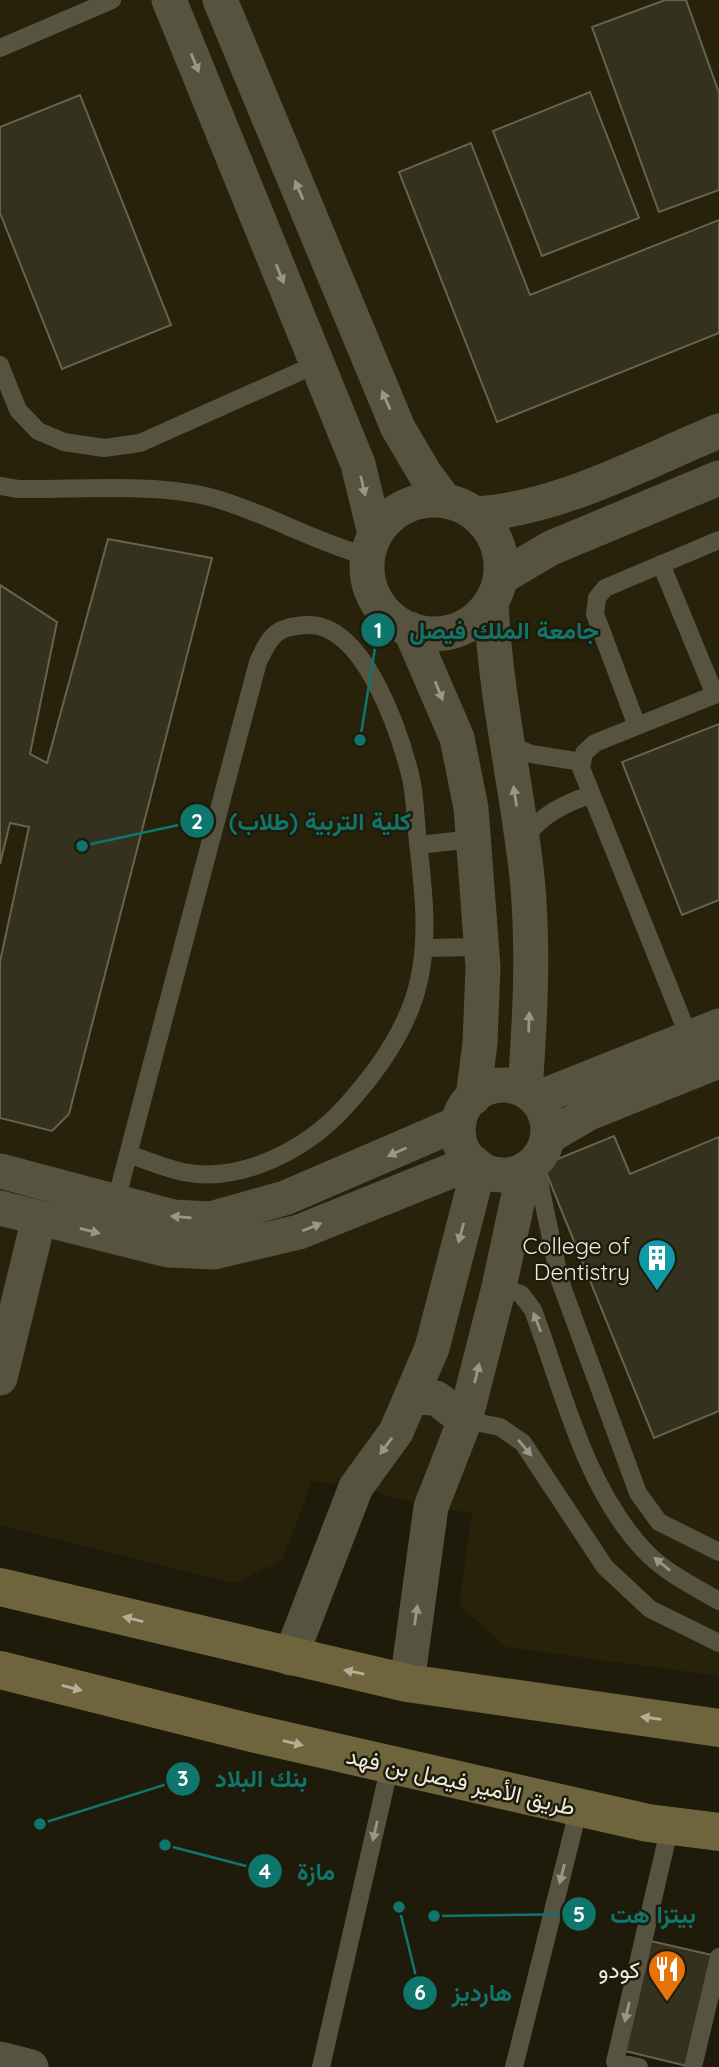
<svg xmlns="http://www.w3.org/2000/svg" width="719" height="2067" font-family="Quicksand,Vazirmatn,sans-serif">
  <style>
    .built { fill: #272209 }
    .building { fill: #34311f; stroke: #66634f; stroke-width: 2 }
    .lines { fill: none; stroke-linecap: round; stroke-linejoin: round }
    .lane { stroke: #565340; stroke-width: 18 }
    .street { stroke: #565340; stroke-width: 35 }
    .secondary { stroke: #6e653e; stroke-width: 38 }
    .oneway { fill: #9a9788 }
    .oneway2 { fill: #b4af97 }
    .labels { text-anchor: middle; dominant-baseline: central; stroke-width: 5; stroke-linejoin: round; paint-order: stroke }
    .poi-label { font-size: 23px; fill: #edebe0; stroke: #1f1b0a; text-anchor: end }
    .street-label { font-size: 23px; fill: #edebe0; stroke: #1f1b0a }
    .leader { fill: none; stroke: #0f766e; stroke-width: 2.5 }
    .callout-dot { fill: #0f766e; stroke: #1f1b0a; stroke-width: 2.5 }
    .mark-label { font-size: 21px; text-anchor: middle; font-weight: bold; fill: #fff }
    .callout-label { font-size: 24px; text-anchor: middle; font-weight: bold; fill: #0f766e; stroke: #1f1b0a; stroke-width: 5; stroke-linejoin: round; paint-order: stroke }
  </style>
  <rect width="100%" height="100%" fill="#1f1b0a"/>
  <!-- built -->
  <path class="built" d="M0,0h719v1676l-213,-29 -47,-42 13,-92 -41,-6 -75,-20 -44,-6 -30,80 -48,22 -234,-58z"/>
  <!-- building -->
  <path class="building" d="M665,0h21l33,93v97l-60,22 -67,-185z
    M590,92l49,126 -97,38 -49,-125z
    M80,95l91,230 -109,44 -62,-156v-86z
    M471,143l59,152 189,-75v113l-222,89 -98,-250z
    M108,539l104,19 -143,556 -17,17 -52,-13v-156l29,-135 -19,-4 -10,41v-279l57,37 -27,132 17,9z
    M719,724v176l-37,15 -60,-153z
    M614,1136l16,38 89,-37v274l-65,27 -111,-273z
    M646,1940l66,15 -25,111 -66,-16z"/>
  <g class="lines">
    <!-- lane -->
    <path class="lane" d="M0,48l112,-48
      M0,365l18,45 20,21 26,11 40,6 36,-5 177,-79
      M0,486l18,3c59,1 144,-7 199,10 51,15 98,43 150,57
      M661,564l54,131
      M637,726l-42,-112 2,-16 8,-10 114,-48
      M505,743l26,11 51,8
      M524,839c17,-24 39,-35 66,-44
      M418,845l56,-6
      M424,948l57,-1
      M689,1037l-108,-269 3,-15 11,-10 124,-50
      M535,1162l25,119 78,212 21,29 60,30
      M116,1201l30,-115 112,-424c13,-28 19,-36 50,-37 56,-1 91,106 102,149 5,19 5,40 7,58 5,50 13,99 2,148 -10,47 -43,93 -74,127 -38,42 -104,77 -162,65 -18,-4 -37,-12 -55,-18
      M499,1287l22,7 12,16c30,80 51,175 110,239 21,23 50,37 76,52
      M465,1420l35,7 23,16 82,124 45,42 69,34
      M321,2067l69,-302
      M514,2067l65,-260
      M639,2067l-24,-5 55,-236
      M693,2067l26,-110"/>
    <!-- street -->
    <path class="street" d="M169,0l189,464 17,70
      M220,0l178,428 27,46 20,27
      M367 567a67 67 0 1 1 134 0a67 67 0 1 1-134 0Z
      M475,514c85,-5 166,-51 244,-83
      M500,578l51,-30 168,-70
      M491,602c4,93 26,183 36,275 7,70 3,143 -2,213
      M410,629l47,109 14,70 12,159 -3,76 -7,55
      M458 1130a45 45 0 1 1 90 0a45 45 0 1 1-90 0Z
      M536,1099l183,-73
      M548,1137l41,-24 130,-52
      M0,1171l173,46 37,2 75,-21 174,-75
      M0,1208l168,42 46,2 85,-20 174,-70
      M0,1378l39,-160
      M411,1397l25,1 29,22
      M290,1658l66,-171 40,-55 36,-84 47,-181
      M407,1683l24,-176 34,-87 34,-133 25,-116
      M0,2059l31,8"/>
    <!-- secondary -->
    <path class="secondary" d="M0,1587l407,96 312,45
      M0,1670l256,64 392,89 71,9"/>
  </g>
  <!-- one-way arrows -->
  <defs><path id="oneway-solid" d="M-6-.8H1V-3.2L6.5 0L1 3.2V.8H-6Z" transform="scale(1.75)"/></defs>
  <g class="oneway">
    <use href="#oneway-solid" transform="translate(195 63) rotate(68)"/>
    <use href="#oneway-solid" transform="translate(299 190) rotate(-113)"/>
    <use href="#oneway-solid" transform="translate(280 274) rotate(68)"/>
    <use href="#oneway-solid" transform="translate(386 400) rotate(-113)"/>
    <use href="#oneway-solid" transform="translate(363 486) rotate(77)"/>
    <use href="#oneway-solid" transform="translate(439 691) rotate(68)"/>
    <use href="#oneway-solid" transform="translate(515 796) rotate(-99)"/>
    <use href="#oneway-solid" transform="translate(529 1022) rotate(-88)"/>
    <use href="#oneway-solid" transform="translate(397 1152) rotate(156)"/>
    <use href="#oneway-solid" transform="translate(181 1217) rotate(-175)"/>
    <use href="#oneway-solid" transform="translate(312 1227) rotate(-22)"/>
    <use href="#oneway-solid" transform="translate(90 1231) rotate(14)"/>
    <use href="#oneway-solid" transform="translate(461 1233) rotate(105)"/>
    <use href="#oneway-solid" transform="translate(537 1322) rotate(-111)"/>
    <use href="#oneway-solid" transform="translate(477 1373) rotate(-76)"/>
    <use href="#oneway-solid" transform="translate(386 1446) rotate(126)"/>
    <use href="#oneway-solid" transform="translate(525 1448) rotate(50)"/>
    <use href="#oneway-solid" transform="translate(662 1564) rotate(-141)"/>
    <use href="#oneway-solid" transform="translate(416 1615) rotate(-82)"/>
    <use href="#oneway-solid" transform="translate(375 1831) rotate(103)"/>
    <use href="#oneway-solid" transform="translate(562 1874) rotate(104)"/>
    <use href="#oneway-solid" transform="translate(627 2012) rotate(103)"/>
  </g>
  <g class="oneway2">
    <use href="#oneway-solid" transform="translate(133 1619) rotate(-166)"/>
    <use href="#oneway-solid" transform="translate(354 1672) rotate(-168)"/>
    <use href="#oneway-solid" transform="translate(72 1688) rotate(14)"/>
    <use href="#oneway-solid" transform="translate(651 1718) rotate(-172)"/>
    <use href="#oneway-solid" transform="translate(293 1743) rotate(13)"/>
  </g>
  <!-- icons -->
  <defs>
    <symbol id="building-pin" viewBox="-11 -11 22 30"><path d="M0 17L-7.5 6A9.5 9.5 0 1 1 7.5 6Z" fill="#0f9aa8" stroke="#1f1b0a"/><path d="M-4-6H4V6H1V3H-1V6H-4ZM-2.5-4.3h1.7v1.8h-1.7ZM.8-4.3h1.7v1.8H.8ZM-2.5-1h1.7V.8h-1.7ZM.8-1h1.7V.8H.8Z" fill="#fff"/></symbol>
    <symbol id="restaurant-pin" viewBox="-11 -11 22 30"><path d="M0 17L-7.5 6A9.5 9.5 0 1 1 7.5 6Z" fill="#e8710a" stroke="#1f1b0a"/><path d="M-5-6h1v4h1v-4h1v4h1v-4h1v5L-1.5 .5V6h-2V.5L-5-1ZM5-6V6H3V1.5H1.5Q1.5-4 5-6Z" fill="#fff"/></symbol>
  </defs>
  <g fill-rule="evenodd">
    <use href="#building-pin" x="635" y="1236" width="44" height="60"/>
    <use href="#restaurant-pin" x="645" y="1947" width="44" height="60"/>
  </g>
  <g class="labels">
    <!-- poi labels -->
    <g class="poi-label">
      <text x="630" y="1245">College of<tspan x="630" dy="26">Dentistry</tspan></text>
      <text x="640" y="1969">كودو</text>
    </g>
    <!-- street labels -->
    <g class="street-label">
      <text transform="translate(461 1781) rotate(13)">طريق الأمير فيصل بن فهد</text>
    </g>
  </g>
  <!-- callouts -->
  <path class="leader" d="M360 740L378 630M82 846L197 821M40 1824L183 1779M165 1845L265 1871M434 1916L579 1914M399 1907L420 1993"/>
  <g class="callout-dot">
    <circle cx="360" cy="740" r="7"/>
    <circle cx="82" cy="846" r="7"/>
    <circle cx="40" cy="1824" r="7"/>
    <circle cx="165" cy="1845" r="7"/>
    <circle cx="434" cy="1916" r="7"/>
    <circle cx="399" cy="1907" r="7"/>
    <circle cx="378" cy="630" r="18"/>
    <circle cx="197" cy="821" r="18"/>
    <circle cx="183" cy="1779" r="18"/>
    <circle cx="265" cy="1871" r="18"/>
    <circle cx="579" cy="1914" r="18"/>
    <circle cx="420" cy="1993" r="18"/>
  </g>
  <g class="mark-label">
    <text x="378" y="638">1</text>
    <text x="197" y="829">2</text>
    <text x="183" y="1786">3</text>
    <text x="265" y="1879">4</text>
    <text x="579" y="1922">5</text>
    <text x="420" y="2000">6</text>
  </g>
  <g class="callout-label">
    <text x="504" y="639">جامعة الملك فيصل</text>
    <text x="320" y="830">(كلية التربية (طلاب</text>
    <text x="261" y="1787">بنك البلاد</text>
    <text x="316" y="1880">مازة</text>
    <text x="653" y="1923">بيتزا هت</text>
    <text x="482" y="2001">هارديز</text>
  </g>
</svg>
